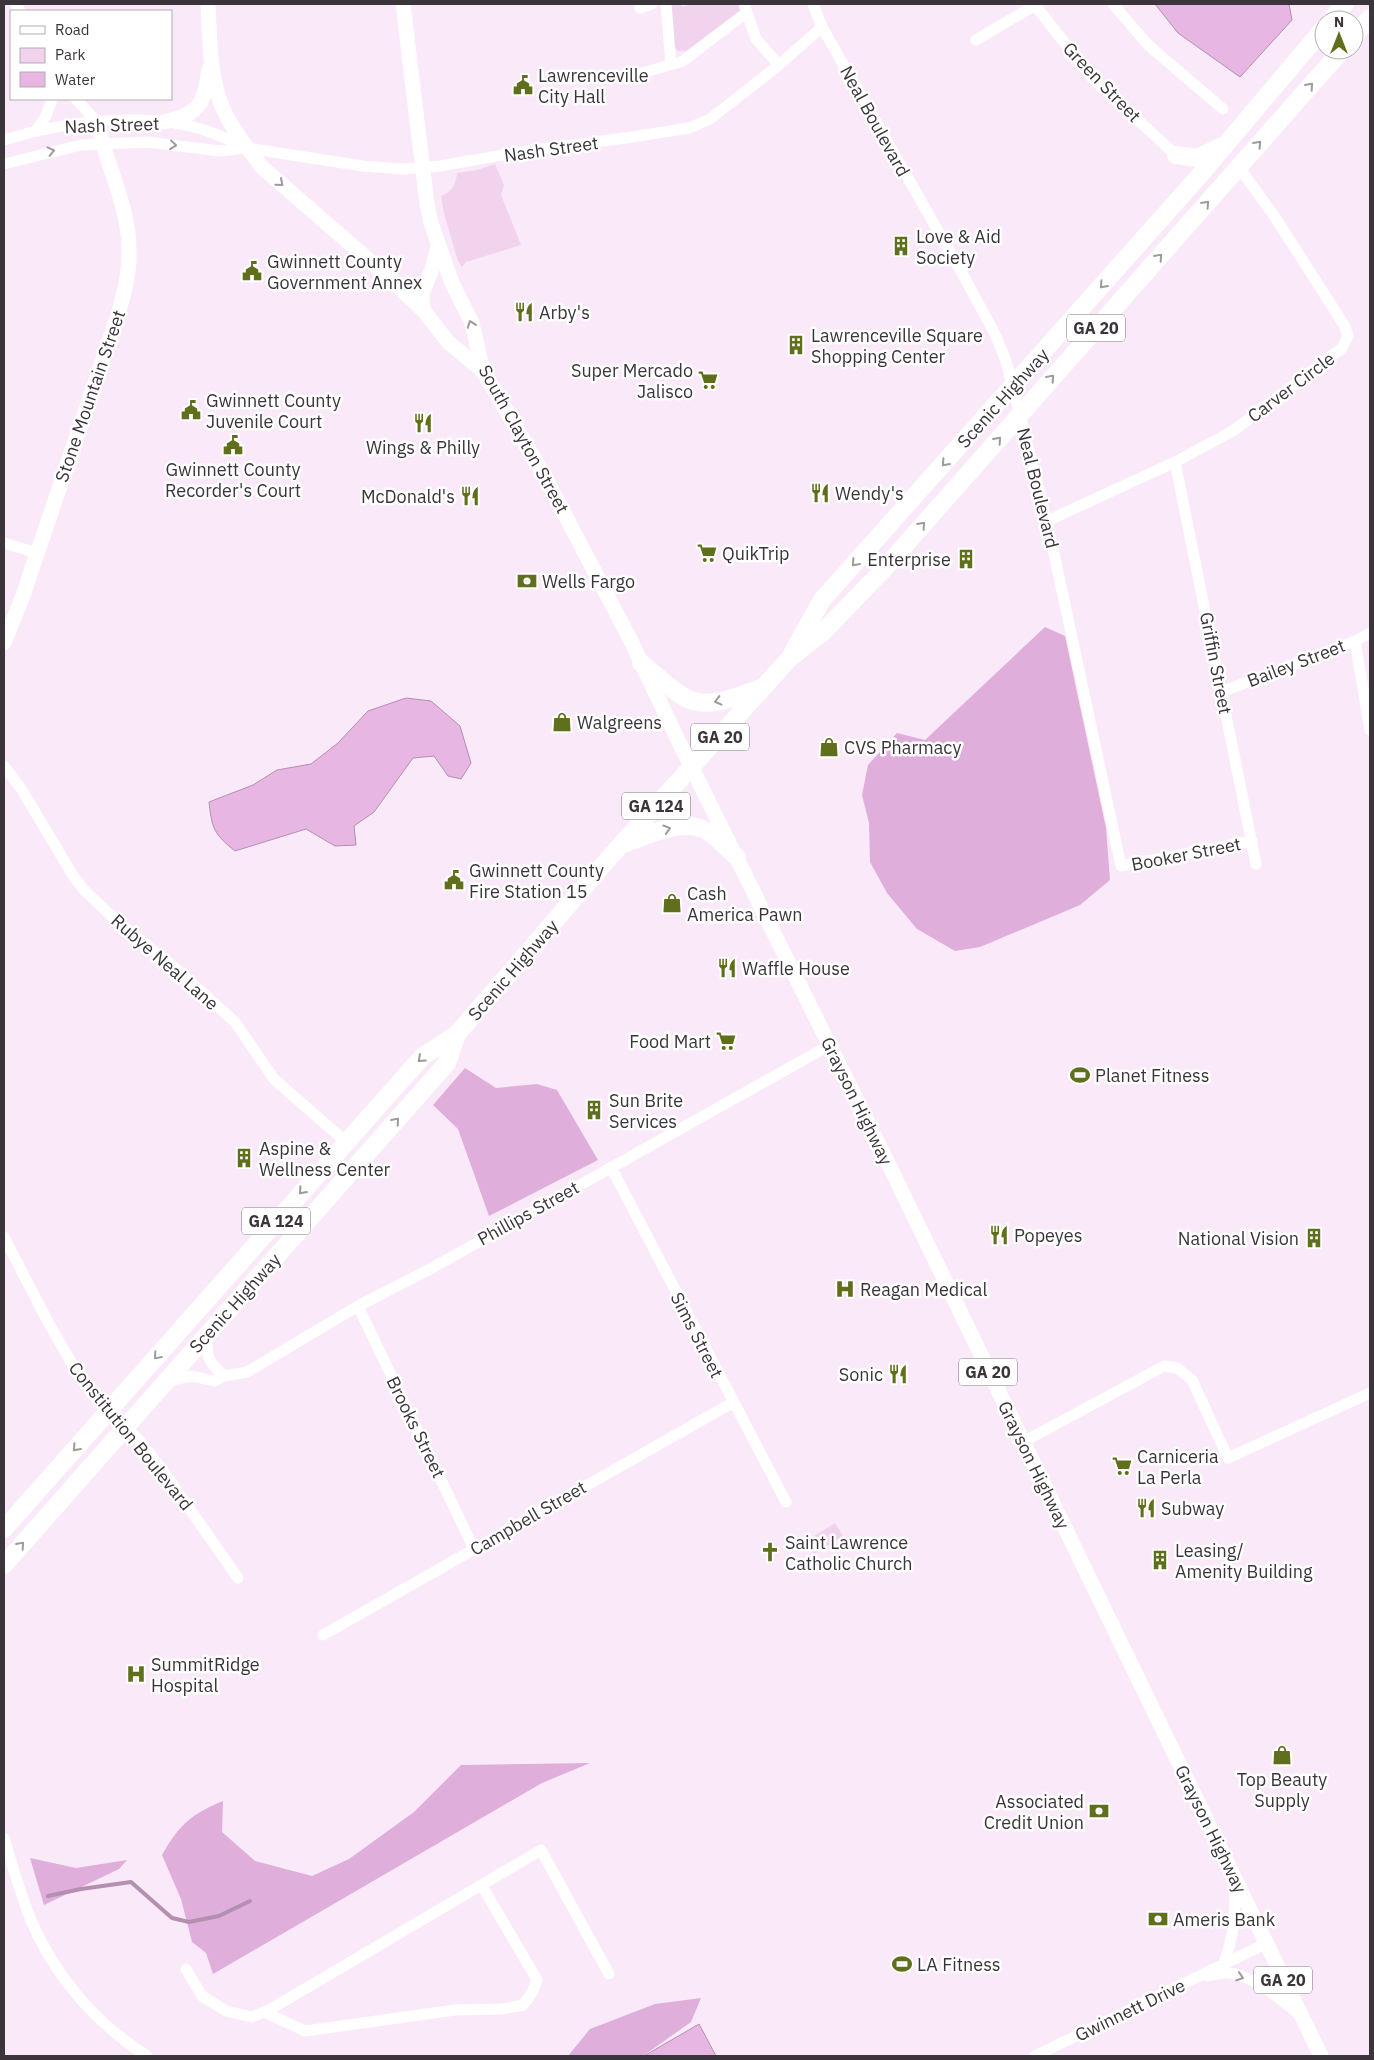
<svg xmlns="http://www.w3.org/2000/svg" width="1374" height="2060" font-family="'IBM Plex Sans',sans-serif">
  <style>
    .green { fill: #f2d3ee }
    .forest { fill: #dfaeda }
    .water { fill: #e8b6e2; stroke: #b48fb0 }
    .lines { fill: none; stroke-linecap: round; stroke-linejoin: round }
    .stream { stroke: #b48fb0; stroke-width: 4 }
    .minor { stroke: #fff; stroke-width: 11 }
    .major { stroke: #fff; stroke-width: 15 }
    .highway { stroke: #fff; stroke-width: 18 }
    .oneway { stroke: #9d9a9c }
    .labels { text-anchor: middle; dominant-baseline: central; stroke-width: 5; stroke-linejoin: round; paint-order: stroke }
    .shield { fill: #fff; stroke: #767175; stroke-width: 1 }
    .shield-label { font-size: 16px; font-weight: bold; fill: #3b343a }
    .poi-label { font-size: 18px; fill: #3b343a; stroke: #fff; text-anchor: start }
    .street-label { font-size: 18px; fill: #3b343a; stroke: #fff }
  </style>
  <rect width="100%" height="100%" fill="#fae9f8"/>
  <!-- green -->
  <path class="green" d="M671,4h10l1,3 11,-3h48l1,5 -56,42h-8l-4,-4z
    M495,164l9,21 -3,10 20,50 -55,17 -4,5 -4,-6 -14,-47 -3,-18c11,-3 15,-13 16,-23l20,-3z
    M835,1523l8,13 -29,18 -8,-13z"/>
  <!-- forest -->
  <path class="forest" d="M1045,627l20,9 41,192 4,52 -30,25 -100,42 -25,4 -38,-22 -30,-36 -17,-31 -1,-39 -7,-28 6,-30 29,-32 28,7z
    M465,1068l31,20 41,-4 20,6 41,70 -109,56 -31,-87 -25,-24z
    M590,1763l-48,20 -329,191 -7,-21 -14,-11 -11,-43 -19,-44c18,-31 28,-40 61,-54l-1,31 33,29 57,15 37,-17 65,-47 47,-47z
    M30,1858l46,10 51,-8 -8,9 -75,36z
    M701,1998l-10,24 -48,34h-75l22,-27 65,-25z"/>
  <!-- water -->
  <path class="water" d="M1155,4h134l3,16 -52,57 -62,-44z
    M406,698l25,3 29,25 11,37 -10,16 -13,-3 -14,-20 -21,2 -39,54 -20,14 2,19 -21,1 -29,-17 -71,22c-21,-17 -23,-22 -26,-49l44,-17 24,-15 34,-6 27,-21 30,-32z
    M699,2024l17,32h-72z"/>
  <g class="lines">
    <!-- stream -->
    <path class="stream" d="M48,1896l33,-7 50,-7 41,36 17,4 30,-6 31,-15"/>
    <!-- minor -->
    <path class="minor" d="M16,4l4,7
      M666,4l5,61
      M744,4l12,35 23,26
      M813,4l9,23 140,246 33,61 11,27 41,160 74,345 131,-25
      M1034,4l59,75 83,76
      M1113,4l35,41 75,64
      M640,8l12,-4
      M976,40l61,-36
      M629,77l54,-16 63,-48
      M76,99l21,23
      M36,131l10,-15 6,-17
      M4,140c61,-19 144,-30 206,-8 12,4 24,10 35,15
      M4,164l77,-19 66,-3 73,9 27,-3 116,18 40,3 37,-3 86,-15 100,-13 63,-10 21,-9 69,-54 43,-38
      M1175,462l81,402
      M1047,521l128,-59 58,-31 109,-83 6,-12 -4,-11 -69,-108 -37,-51
      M4,543l33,10
      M1355,641l15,89
      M1221,692l134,-51 15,-8
      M4,766l18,24 50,84 12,16 37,35 52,41 62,56 39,57 72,63
      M611,1167l175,335
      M4,1237l44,85 30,52 18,24 44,43 21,27 77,110
      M358,1306l116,243
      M207,1335c-1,21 1,27 17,41
      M167,1381l25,-5 22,5 10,-5 23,-4 111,-66 74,-38 398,-223
      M1023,1442l141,-76 13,2 15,12 36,78 142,-65
      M323,1635l409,-232
      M4,1838c8,27 16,54 26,80 24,57 65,105 117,138
      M1224,1963c11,-30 11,-50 11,-81
      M186,1969l16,27 24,15 26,6 17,-7 272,-160 68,124
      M1207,1976c6,-1 13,-3 19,-3 25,0 55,27 74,42
      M264,2012l41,19 150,-21 47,-1 21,-4 9,-12 5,-13 -55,-94
      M1035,2056l230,-112"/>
    <!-- major -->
    <path class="major" d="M208,4c2,37 1,80 19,113 10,18 23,35 36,51l123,107 38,36 24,31 35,29
      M403,4l24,200 4,19 21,60 20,40 11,48 61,104 86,164 48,101 211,425 432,891
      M164,122c36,-8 40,-18 45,-53
      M424,311c-6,-19 2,-24 8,-42 2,-7 4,-15 6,-23
      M4,643l18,-45 96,-283c6,-22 12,-43 11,-65 0,-44 -23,-86 -32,-128"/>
    <!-- highway -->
    <path class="highway" d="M1331,20l14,-16
      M1354,36l16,-18
      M1176,155l21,3 23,-11
      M793,652l29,-52 378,-425 124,-147
      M641,663c14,11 28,25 43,34 24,15 57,-3 80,-10
      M623,844c24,-8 55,-25 80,-15 12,5 24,20 34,28
      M4,1529l418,-472 35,-23 152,-176 180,-199 34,-27 60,-62 459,-520
      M4,1565l443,-502 10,-29"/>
  </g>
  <!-- one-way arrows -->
  <defs><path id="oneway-chevron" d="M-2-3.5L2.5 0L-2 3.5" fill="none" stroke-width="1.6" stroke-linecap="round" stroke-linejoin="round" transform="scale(1.25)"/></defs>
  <g class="oneway">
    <use href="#oneway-chevron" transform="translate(1310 86) rotate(-49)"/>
    <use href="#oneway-chevron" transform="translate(1258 144) rotate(-48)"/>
    <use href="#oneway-chevron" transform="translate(173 145) rotate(6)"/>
    <use href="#oneway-chevron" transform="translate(51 151) rotate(-13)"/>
    <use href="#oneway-chevron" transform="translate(280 183) rotate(41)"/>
    <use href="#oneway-chevron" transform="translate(1206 204) rotate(-48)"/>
    <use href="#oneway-chevron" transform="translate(1159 257) rotate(-49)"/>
    <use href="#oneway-chevron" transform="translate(1103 285) rotate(132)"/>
    <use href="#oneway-chevron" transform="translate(471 324) rotate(-110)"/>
    <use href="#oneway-chevron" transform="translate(1051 378) rotate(-49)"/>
    <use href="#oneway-chevron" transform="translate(998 440) rotate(-48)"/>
    <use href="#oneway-chevron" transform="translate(945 463) rotate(132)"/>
    <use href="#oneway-chevron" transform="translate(922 525) rotate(-48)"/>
    <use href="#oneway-chevron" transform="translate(855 563) rotate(132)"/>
    <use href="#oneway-chevron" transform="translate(718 701) rotate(166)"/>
    <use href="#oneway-chevron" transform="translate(667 829) rotate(-17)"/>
    <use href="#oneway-chevron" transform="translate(421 1059) rotate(138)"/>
    <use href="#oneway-chevron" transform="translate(396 1121) rotate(-49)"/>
    <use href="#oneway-chevron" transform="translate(302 1191) rotate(132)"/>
    <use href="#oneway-chevron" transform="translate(157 1356) rotate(131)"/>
    <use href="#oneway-chevron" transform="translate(76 1448) rotate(132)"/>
    <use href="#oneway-chevron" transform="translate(21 1545) rotate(-49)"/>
    <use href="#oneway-chevron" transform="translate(1240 1977) rotate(18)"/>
  </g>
  <!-- icons -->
  <defs>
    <symbol id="civic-bare" viewBox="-9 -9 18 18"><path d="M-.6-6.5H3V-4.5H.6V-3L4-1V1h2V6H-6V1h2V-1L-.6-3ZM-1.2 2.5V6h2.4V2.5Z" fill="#606f1b" stroke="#fff" stroke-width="2.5" paint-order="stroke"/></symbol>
    <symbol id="building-bare" viewBox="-9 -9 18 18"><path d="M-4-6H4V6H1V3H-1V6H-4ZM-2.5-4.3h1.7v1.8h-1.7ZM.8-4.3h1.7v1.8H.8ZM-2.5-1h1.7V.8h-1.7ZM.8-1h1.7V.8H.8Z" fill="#606f1b" stroke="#fff" stroke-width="2.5" paint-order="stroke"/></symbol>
    <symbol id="restaurant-bare" viewBox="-9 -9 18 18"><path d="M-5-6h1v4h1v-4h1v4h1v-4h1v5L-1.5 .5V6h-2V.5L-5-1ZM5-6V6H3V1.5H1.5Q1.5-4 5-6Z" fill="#606f1b" stroke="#fff" stroke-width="2.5" paint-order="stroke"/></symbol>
    <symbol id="supermarket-bare" viewBox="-9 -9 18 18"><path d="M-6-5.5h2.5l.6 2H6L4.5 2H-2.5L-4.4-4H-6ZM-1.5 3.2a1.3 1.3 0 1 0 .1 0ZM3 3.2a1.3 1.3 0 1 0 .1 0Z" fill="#606f1b" stroke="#fff" stroke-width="2.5" paint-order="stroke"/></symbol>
    <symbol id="bank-bare" viewBox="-9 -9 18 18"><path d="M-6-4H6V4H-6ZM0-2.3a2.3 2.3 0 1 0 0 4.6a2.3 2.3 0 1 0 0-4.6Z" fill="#606f1b" stroke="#fff" stroke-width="2.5" paint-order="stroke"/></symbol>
    <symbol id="shop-bare" viewBox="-9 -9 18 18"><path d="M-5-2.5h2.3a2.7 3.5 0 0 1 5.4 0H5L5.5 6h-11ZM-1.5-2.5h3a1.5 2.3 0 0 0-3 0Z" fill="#606f1b" stroke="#fff" stroke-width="2.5" paint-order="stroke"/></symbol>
    <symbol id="stadium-bare" viewBox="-9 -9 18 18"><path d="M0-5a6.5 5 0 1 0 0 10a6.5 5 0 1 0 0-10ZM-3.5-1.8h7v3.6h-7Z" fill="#606f1b" stroke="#fff" stroke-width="2.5" paint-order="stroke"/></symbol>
    <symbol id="hospital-bare" viewBox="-9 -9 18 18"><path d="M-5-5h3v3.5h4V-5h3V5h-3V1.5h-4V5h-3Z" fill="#606f1b" stroke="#fff" stroke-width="2.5" paint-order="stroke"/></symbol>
    <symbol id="church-bare" viewBox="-9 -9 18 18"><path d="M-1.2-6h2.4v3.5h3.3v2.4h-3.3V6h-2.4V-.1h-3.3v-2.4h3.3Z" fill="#606f1b" stroke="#fff" stroke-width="2.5" paint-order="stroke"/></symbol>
  </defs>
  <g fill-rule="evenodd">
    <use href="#civic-bare" x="509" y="71" width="28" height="28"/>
    <use href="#building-bare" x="887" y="232" width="28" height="28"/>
    <use href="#civic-bare" x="238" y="257" width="28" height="28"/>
    <use href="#restaurant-bare" x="510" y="298" width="28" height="28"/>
    <use href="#building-bare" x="782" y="331" width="28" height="28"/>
    <use href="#supermarket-bare" x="694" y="366" width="28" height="28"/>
    <use href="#civic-bare" x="177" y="396" width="28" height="28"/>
    <use href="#restaurant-bare" x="409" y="409" width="28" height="28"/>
    <use href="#civic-bare" x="219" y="431" width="28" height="28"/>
    <use href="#restaurant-bare" x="806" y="479" width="28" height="28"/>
    <use href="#restaurant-bare" x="456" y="482" width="28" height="28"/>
    <use href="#supermarket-bare" x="693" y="539" width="28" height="28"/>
    <use href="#building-bare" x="952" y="545" width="28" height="28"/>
    <use href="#bank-bare" x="513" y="567" width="28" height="28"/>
    <use href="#shop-bare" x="548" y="708" width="28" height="28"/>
    <use href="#shop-bare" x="815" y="733" width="28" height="28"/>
    <use href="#civic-bare" x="440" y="866" width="28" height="28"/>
    <use href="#shop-bare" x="658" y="889" width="28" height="28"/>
    <use href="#restaurant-bare" x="713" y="954" width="28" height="28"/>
    <use href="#supermarket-bare" x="712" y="1027" width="28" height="28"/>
    <use href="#stadium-bare" x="1066" y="1061" width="28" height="28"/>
    <use href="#building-bare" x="580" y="1096" width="28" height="28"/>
    <use href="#building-bare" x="230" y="1144" width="28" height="28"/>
    <use href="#restaurant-bare" x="985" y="1221" width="28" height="28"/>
    <use href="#building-bare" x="1300" y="1224" width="28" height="28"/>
    <use href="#hospital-bare" x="831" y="1275" width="28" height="28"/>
    <use href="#restaurant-bare" x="884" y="1360" width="28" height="28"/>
    <use href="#supermarket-bare" x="1108" y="1452" width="28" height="28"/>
    <use href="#restaurant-bare" x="1132" y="1494" width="28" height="28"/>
    <use href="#church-bare" x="756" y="1538" width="28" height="28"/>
    <use href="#building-bare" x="1146" y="1546" width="28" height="28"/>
    <use href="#hospital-bare" x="122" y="1660" width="28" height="28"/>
    <use href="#shop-bare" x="1268" y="1741" width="28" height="28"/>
    <use href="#bank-bare" x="1085" y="1797" width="28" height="28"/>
    <use href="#bank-bare" x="1144" y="1905" width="28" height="28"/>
    <use href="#stadium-bare" x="888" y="1950" width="28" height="28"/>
  </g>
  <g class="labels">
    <!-- shield labels -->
    <g class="shield">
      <rect x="1067" y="314.5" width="58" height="27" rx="4"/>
      <rect x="691" y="723.5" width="58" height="27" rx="4"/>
      <rect x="622" y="792.5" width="68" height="27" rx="4"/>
      <rect x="242" y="1207.5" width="68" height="27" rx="4"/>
      <rect x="959" y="1358.5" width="58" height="27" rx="4"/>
      <rect x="1254" y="1966.5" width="58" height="27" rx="4"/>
    </g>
    <g class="shield-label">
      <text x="1096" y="328">GA 20</text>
      <text x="720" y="737">GA 20</text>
      <text x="656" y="806">GA 124</text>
      <text x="276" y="1221">GA 124</text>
      <text x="988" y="1372">GA 20</text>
      <text x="1283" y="1980">GA 20</text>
    </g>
    <!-- poi labels -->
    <g class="poi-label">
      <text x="538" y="75">Lawrenceville<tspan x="538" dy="21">City Hall</tspan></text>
      <text x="916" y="236">Love &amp; Aid<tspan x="916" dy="21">Society</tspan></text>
      <text x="267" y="261">Gwinnett County<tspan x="267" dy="21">Government Annex</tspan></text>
      <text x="539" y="312">Arby's</text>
      <text x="811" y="335">Lawrenceville Square<tspan x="811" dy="21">Shopping Center</tspan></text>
      <text x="693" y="370" text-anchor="end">Super Mercado<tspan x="693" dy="21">Jalisco</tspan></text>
      <text x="206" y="400">Gwinnett County<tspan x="206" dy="21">Juvenile Court</tspan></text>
      <text x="423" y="447" text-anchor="middle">Wings &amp; Philly</text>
      <text x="233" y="469" text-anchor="middle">Gwinnett County<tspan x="233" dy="21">Recorder's Court</tspan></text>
      <text x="835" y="493">Wendy's</text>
      <text x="455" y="496" text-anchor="end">McDonald's</text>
      <text x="722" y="553">QuikTrip</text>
      <text x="951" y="559" text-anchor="end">Enterprise</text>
      <text x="542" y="581">Wells Fargo</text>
      <text x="577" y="722">Walgreens</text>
      <text x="844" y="747">CVS Pharmacy</text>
      <text x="469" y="870">Gwinnett County<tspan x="469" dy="21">Fire Station 15</tspan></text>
      <text x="687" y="893">Cash<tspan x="687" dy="21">America Pawn</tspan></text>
      <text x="742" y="968">Waffle House</text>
      <text x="711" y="1041" text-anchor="end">Food Mart</text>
      <text x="1095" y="1075">Planet Fitness</text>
      <text x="609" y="1100">Sun Brite<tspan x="609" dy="21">Services</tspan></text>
      <text x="259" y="1148">Aspine &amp;<tspan x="259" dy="21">Wellness Center</tspan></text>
      <text x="1014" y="1235">Popeyes</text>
      <text x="1299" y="1238" text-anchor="end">National Vision</text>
      <text x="860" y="1289">Reagan Medical</text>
      <text x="883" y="1374" text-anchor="end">Sonic</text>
      <text x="1137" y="1456">Carniceria<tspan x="1137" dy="21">La Perla</tspan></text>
      <text x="1161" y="1508">Subway</text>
      <text x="785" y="1542">Saint Lawrence<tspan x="785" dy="21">Catholic Church</tspan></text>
      <text x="1175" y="1550">Leasing/<tspan x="1175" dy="21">Amenity Building</tspan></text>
      <text x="151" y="1664">SummitRidge<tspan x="151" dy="21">Hospital</tspan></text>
      <text x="1282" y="1779" text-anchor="middle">Top Beauty<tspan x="1282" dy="21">Supply</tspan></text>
      <text x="1084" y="1801" text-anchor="end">Associated<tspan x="1084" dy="21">Credit Union</tspan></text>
      <text x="1173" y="1919">Ameris Bank</text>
      <text x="917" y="1964">LA Fitness</text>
    </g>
    <!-- street labels -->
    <g class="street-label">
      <text transform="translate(1102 82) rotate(46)">Green Street</text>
      <text transform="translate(875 121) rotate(61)">Neal Boulevard</text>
      <text transform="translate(112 125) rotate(-2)">Nash Street</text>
      <text transform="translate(551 149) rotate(-8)">Nash Street</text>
      <text transform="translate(1291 387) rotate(-37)">Carver Circle</text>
      <text transform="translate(90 396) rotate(-71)">Stone Mountain Street</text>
      <text transform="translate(1003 398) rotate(-48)">Scenic Highway</text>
      <text transform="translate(524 439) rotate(61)">South Clayton Street</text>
      <text transform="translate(1038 488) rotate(76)">Neal Boulevard</text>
      <text transform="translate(1216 663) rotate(79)">Griffin Street</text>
      <text transform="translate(1296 663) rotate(-21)">Bailey Street</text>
      <text transform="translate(1186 854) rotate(-11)">Booker Street</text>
      <text transform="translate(165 962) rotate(41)">Rubye Neal Lane</text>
      <text transform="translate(513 970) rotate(-49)">Scenic Highway</text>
      <text transform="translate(857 1101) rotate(64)">Grayson Highway</text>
      <text transform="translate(528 1213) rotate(-29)">Phillips Street</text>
      <text transform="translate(235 1303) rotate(-48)">Scenic Highway</text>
      <text transform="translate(697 1335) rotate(63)">Sims Street</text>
      <text transform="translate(416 1427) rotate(64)">Brooks Street</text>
      <text transform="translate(131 1436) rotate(51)">Constitution Boulevard</text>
      <text transform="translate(1034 1465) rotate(64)">Grayson Highway</text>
      <text transform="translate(528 1518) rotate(-30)">Campbell Street</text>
      <text transform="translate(1211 1829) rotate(64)">Grayson Highway</text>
      <text transform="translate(1130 2010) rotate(-26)">Gwinnett Drive</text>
    </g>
  </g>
  <!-- border -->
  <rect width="1374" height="2060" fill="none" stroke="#3b343a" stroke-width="10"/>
  <!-- legend -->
  <rect x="10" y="10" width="162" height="90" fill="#ffffff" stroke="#b1aeb0"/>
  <rect x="20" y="26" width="25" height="8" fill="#ffffff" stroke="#b1aeb0"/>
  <text x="55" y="35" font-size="15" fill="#3b343a">Road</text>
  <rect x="20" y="48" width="25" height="15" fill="#f2d3ee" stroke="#b1aeb0"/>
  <text x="55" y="60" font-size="15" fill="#3b343a">Park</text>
  <rect x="20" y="72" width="25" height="15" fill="#e8b6e2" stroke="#b1aeb0"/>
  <text x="55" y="85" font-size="15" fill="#3b343a">Water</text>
  <!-- north arrow -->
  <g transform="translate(1339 35)"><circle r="24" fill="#ffffff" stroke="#b1aeb0"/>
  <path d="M0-4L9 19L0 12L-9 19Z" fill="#606f1b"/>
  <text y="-8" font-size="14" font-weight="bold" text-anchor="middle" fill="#3b343a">N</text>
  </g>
</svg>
